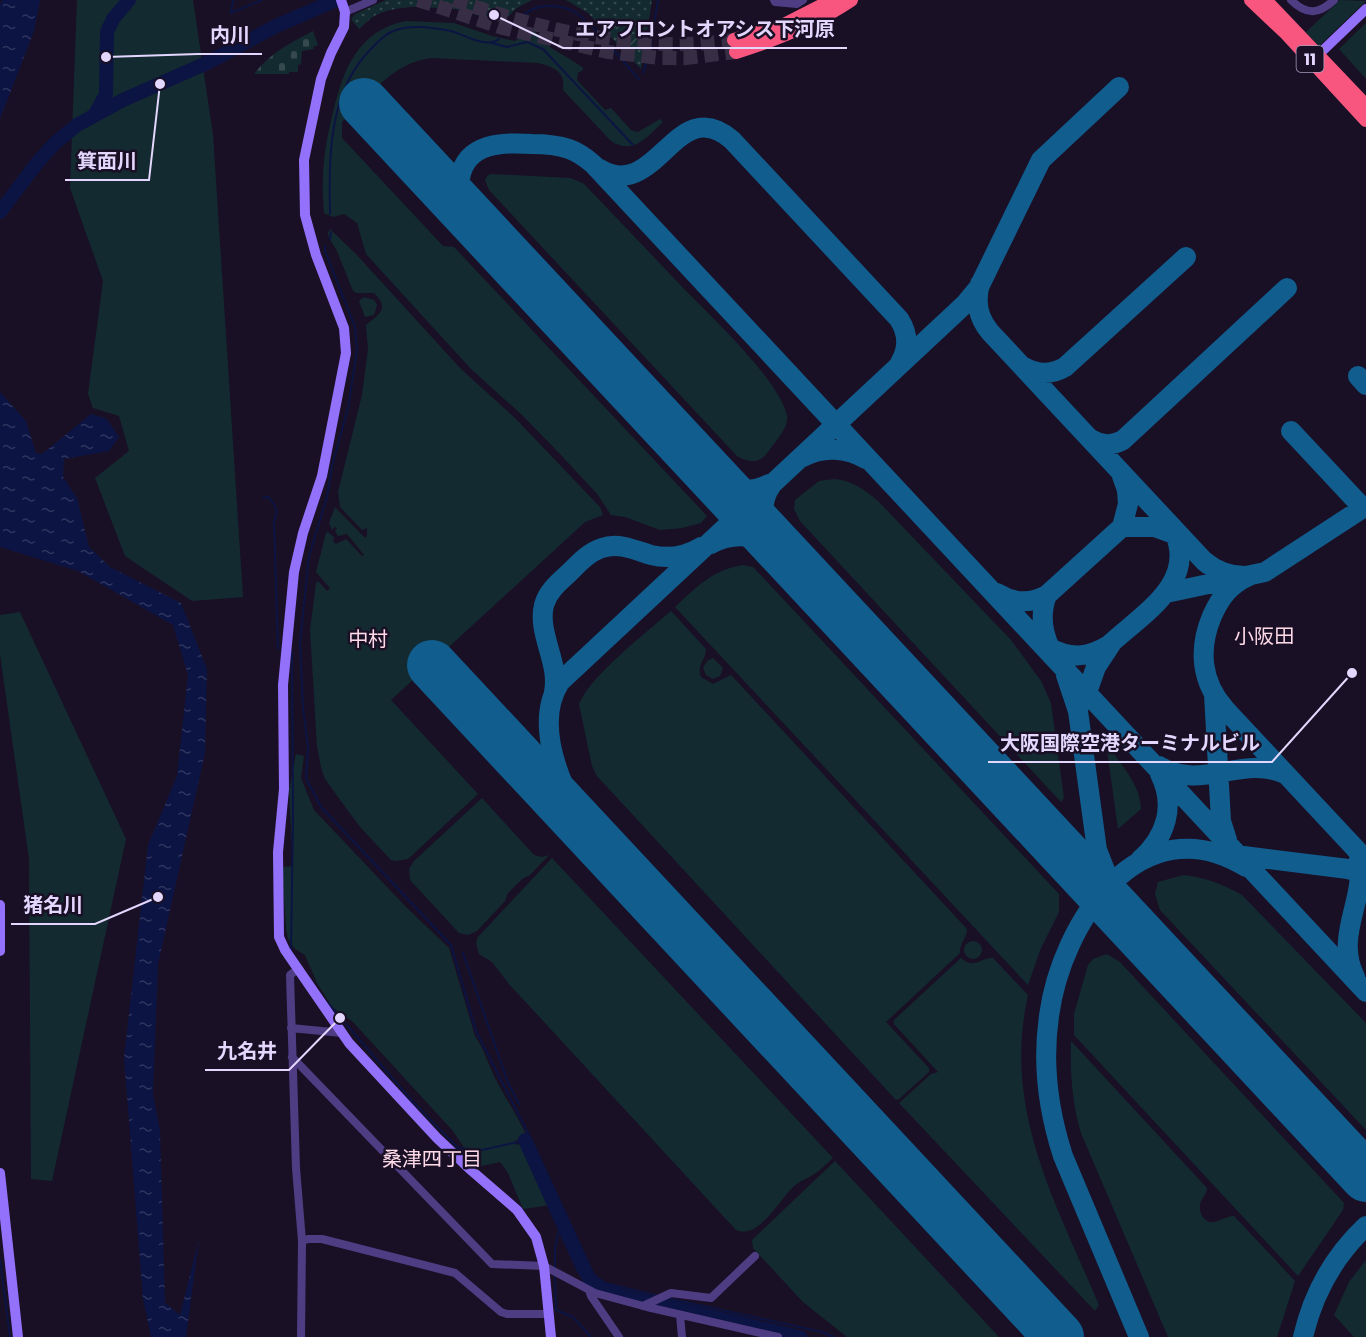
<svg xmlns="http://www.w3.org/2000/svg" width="1366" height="1337" font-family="Poppins,'Noto Sans JP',sans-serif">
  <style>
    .grass { fill: #132b30 }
    .cemetery { fill: url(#cemetery-stones) }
    .park { fill: url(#park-dots) }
    .garden { fill: url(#garden-furrows) }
    .water { fill: url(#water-ripples) }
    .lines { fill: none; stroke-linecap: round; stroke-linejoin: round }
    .stream { stroke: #0c1443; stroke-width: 2 }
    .river { stroke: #0c1443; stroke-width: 14 }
    .taxiway { stroke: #115d8e; stroke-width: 20 }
    .runway { stroke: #115d8e; stroke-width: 50 }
    .highway-tunnel { stroke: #372e46; stroke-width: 14; stroke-dasharray: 14 7; stroke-linecap: butt }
    .street { stroke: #4f3d84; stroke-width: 8 }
    .secondary { stroke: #9371fa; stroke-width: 10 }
    .highway { stroke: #f9567f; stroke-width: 14 }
    .highway-bridge { stroke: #f9567f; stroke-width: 14 }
    .labels { text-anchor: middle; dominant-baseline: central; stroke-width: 5; stroke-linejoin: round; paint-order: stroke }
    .shield { fill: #191026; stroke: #a79bbd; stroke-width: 1.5 }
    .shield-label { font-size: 16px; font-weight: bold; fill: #e4d7fe }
    .neighbourhood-label { font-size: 20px; fill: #fed9e8; stroke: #191026 }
    .leader { fill: none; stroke: #e4d7fe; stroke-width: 2 }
    .callout-dot { fill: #e4d7fe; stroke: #191026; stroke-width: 2 }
    .callout-label { font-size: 20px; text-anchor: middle; font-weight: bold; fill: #e4d7fe; stroke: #191026; stroke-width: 5; stroke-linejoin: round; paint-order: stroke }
  </style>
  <defs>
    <pattern id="cemetery-stones" width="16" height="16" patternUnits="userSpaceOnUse" patternTransform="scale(1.5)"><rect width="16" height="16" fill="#132b30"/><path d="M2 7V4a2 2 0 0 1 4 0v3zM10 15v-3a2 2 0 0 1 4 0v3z" fill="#35494f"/></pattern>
    <pattern id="park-dots" width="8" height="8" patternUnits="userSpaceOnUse" patternTransform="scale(1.5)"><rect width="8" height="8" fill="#132b30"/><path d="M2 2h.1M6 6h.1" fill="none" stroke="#35494f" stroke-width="1.8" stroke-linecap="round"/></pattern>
    <pattern id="garden-furrows" width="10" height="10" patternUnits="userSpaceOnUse" patternTransform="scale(1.5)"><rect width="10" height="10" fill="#132b30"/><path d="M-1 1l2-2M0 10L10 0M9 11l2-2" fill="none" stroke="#35494f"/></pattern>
    <pattern id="water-ripples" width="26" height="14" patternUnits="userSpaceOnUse" patternTransform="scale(1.5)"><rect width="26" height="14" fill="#0c1443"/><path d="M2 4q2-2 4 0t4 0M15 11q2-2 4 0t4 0" fill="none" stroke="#2f355f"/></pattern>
  </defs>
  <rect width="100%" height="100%" fill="#191026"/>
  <!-- grass -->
  <path class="grass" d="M77,0h116l20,135 30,462 -51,4 -67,-45 -30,-78 34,-27 -10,-35 -26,-8 -5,-14 15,-113 -33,-93z
    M1340,0l26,1 -47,45 -13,-14z
    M406,21l48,2 38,13 23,5 18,-13c14,23 31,25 50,40v2l-5,3 -1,7 28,30 6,-2 20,22 7,2 22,-13 3,3c-15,14 -31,35 -53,18l-47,-50c3,-19 -10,-23 -25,-27l-106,-5c-38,3 -65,40 -90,64v16l101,108 11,1 253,269 -6,7 -19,5 -22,2 -35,-13 -14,-2 -13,-20 -38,-41 -38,-39 -51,-46 -105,-115 -9,-31 -13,-9 -11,3 -9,-4c-3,-39 0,-64 9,-101 10,-42 25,-82 73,-91z
    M1366,23v56l-27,-30z
    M492,174l78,4 13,5c34,35 68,71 101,106 27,27 96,92 103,127 2,12 -13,27 -19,36 -9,12 -19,11 -31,4l-248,-266 -4,-10 3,-5z
    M330,229l25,24 106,116 54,49 85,89 3,8 -18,7 -194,178 87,94 -70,65 -12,2 -5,-1 -30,-32 -15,-20 -21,-29 -4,-12 -4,-21 -7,-116 6,-47 2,-2 9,10 3,-3 -14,-16 10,-39 2,-1 6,5 -1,4 3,3 10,-5 16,17 2,-1 -17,-21 -9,2 -3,-5 2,-3 -2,-1 -3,3 -3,-7 6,-16 30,31 2,-2v-8l-5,2 -22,-23 -2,-15 24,-97 6,-46 -2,-24c12,-10 25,-16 8,-32h-17l-4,-2 -16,-40 -8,-13 -1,-5z
    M364,297l10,3 3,5 -3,10 -9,2 -6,-16z
    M835,479c18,2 30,11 43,22l133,139 30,41 10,22 13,95 -3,4 -261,-281 -6,-12 1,-9 24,-19z
    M743,565l10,2 306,327v18l-18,36 -13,37 -353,-378c20,-19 39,-38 68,-42z
    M671,611l35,38c0,11 -10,16 -5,28l12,7 18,-9 236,254c0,10 -8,14 -7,24l-74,69 43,46v4l-30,27 -3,1 -299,-324 -5,-10 -13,-62c12,-29 67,-71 92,-93z
    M20,612l106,227 -74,342 -21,-2 -2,-320 -29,-205v-39z
    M713,658l10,10 -3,8 -7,3 -7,-4 -3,-7 4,-7z
    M1107,750l6,2c11,17 28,35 28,57l-23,20z
    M296,754l8,2 -3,22 13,32 92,97 43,41 26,88c9,13 13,28 20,42 10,20 23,38 32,59l-13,4 3,4 7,-2 27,62 -28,4 -15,-36 -8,-11 -23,5 -24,-36 -100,-109 -21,-15 -15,-24 -12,-28 -10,-6 -7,-10 -2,-11 -4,-61 11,-1 -4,-75z
    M482,798l52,57 8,2 7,-2 -19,20 -8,4 -14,14 -3,8 -28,30 -9,4 -9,-2 -49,-53 -1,-11 5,-8z
    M552,858l281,300c-7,6 -14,14 -22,18 -7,4 -13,6 -19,12 -13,13 -34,52 -56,42l-227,-246 -17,-22 -13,-8 -3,-11 2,-6z
    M1184,875c22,3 39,9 58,20l124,128v107l-206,-220 -5,-16 3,-12z
    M964 950a9 9 0 1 1 18 0a9 9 0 1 1-18 0Z
    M1107,954l13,8 224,241 -1,7 -45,66 -224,-241v-21l14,-49 5,-6z
    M961,958c15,12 17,0 32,0l35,37c-26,115 28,208 71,310l-4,6 -196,-208 32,-29 7,-2 -44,-48v-4z
    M1071,1041l136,147c0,8 -7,10 -7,18 -1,3 1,7 2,10 10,14 20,0 32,0l61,65 -18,56h-109l-87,-204c-9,-30 -11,-62 -10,-92z
    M835,1161l164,176h-152l-44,-35 -50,-54 -1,-8z
    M1366,1260v77h-12l-20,-22 15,-33z"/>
  <!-- cemetery -->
  <path class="cemetery" d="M313,31l5,14 -5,2 1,2 -12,2 -1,13 -3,1v7h-9v2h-35c15,-20 36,-31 59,-43z"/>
  <!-- park -->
  <path class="park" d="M386,0h146l-15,8 -15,14 -50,-14 -2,2c-21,-5 -51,-5 -72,4 -7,3 -13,10 -19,15l-8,-10 4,-5z
    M566,0h86l-11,69 -53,-56z"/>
  <!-- garden -->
  <path class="garden" d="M636,22l8,2 -9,25 -20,-21 1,-2 7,2h7l-4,6 5,4 3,-2 2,1 2,-12 -7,-1z"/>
  <!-- water -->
  <path class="water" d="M2,0h38l-6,31 -34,88v-114z
    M0,392l26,29 10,32 6,1 49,-40 16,5 12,18 -10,14 -45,8 -1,18 14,21 12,49 21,20 71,36 26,66 -2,84 -47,211 -5,130 7,37 5,172 15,12 19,-76 -13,98h-35l-8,-38 -19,-241 24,-213 29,-69 11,-101 -15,-50 -95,-54 -78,-24z"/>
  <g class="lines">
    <!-- stream -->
    <path class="stream" d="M233,0l-2,13 31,-13
      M510,28c6,-6 13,-14 21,-18 12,-6 30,-5 42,1 18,10 50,51 66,68
      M492,43l15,4 20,-5 16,7 90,96
      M643,73l7,-22 8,-51
      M330,214c-1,-57 -2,-122 41,-165 8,-8 15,-16 25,-19 17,-6 38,-2 55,1 15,4 35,18 48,8
      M330,239l1,-7
      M325,246v5l30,76 2,23 -9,58 -16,58 -5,31 -18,59 -9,87 3,64 5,41 -2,30 15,29 130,138 25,86 55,108 -49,11 -24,-2 -45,-46 -85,-99
      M263,498l5,-1c8,8 11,14 6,24l4,128
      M291,951l2,-137 -1,-162
      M463,953l45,130 11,21
      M531,1139l63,136 11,8 54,13
      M547,1189l-2,3 15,32 -5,25v21
      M0,1259l10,78
      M555,1275l1,35 17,7 18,20
      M667,1298l155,34 12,5"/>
    <!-- river -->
    <path class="river" d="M95,114l11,-20 1,-62 6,-13 16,-19
      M0,212l37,-49 18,-20 22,-18 46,-25 86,-38 67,-36 60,-26
      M525,1140l58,128 10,17 29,11 178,41"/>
    <!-- taxiway -->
    <path class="taxiway" d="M600,169c57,34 76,-78 132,-29l167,179c9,14 10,29 1,44
      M471,218c-9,-12 -13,-24 -11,-40 6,-36 44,-36 72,-34 13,0 25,1 37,5 9,3 17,9 24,15l773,828
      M980,284c-5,17 -2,34 10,48l214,229c13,11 28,16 45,15
      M1024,367c14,8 27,8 41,0l121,-110
      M1358,376l8,9
      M1291,431l72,77
      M1089,438c11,7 22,9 34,2l164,-152
      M803,457c20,-11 44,-9 63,2
      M714,477c16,14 36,17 55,7
      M771,486c-12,17 -9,40 3,56
      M1122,527h33l22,8
      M711,544c24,-13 52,-9 73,9
      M1249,576c-19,8 -29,22 -37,40 -14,33 -11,66 13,93l141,151
      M997,593c16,10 34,11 50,2l75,-68 6,-23 -1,-14 -5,-14
      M1166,593l99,-21 101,-66
      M1047,595c-7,18 -5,36 3,53
      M1048,647c22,12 40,11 61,-2 32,-30 89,-62 65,-113
      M1066,675l12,36 19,139 22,56 22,30
      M554,692c6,-30 -17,-58 -10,-87 4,-14 15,-23 25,-32 10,-10 20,-21 33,-25 17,-6 33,2 49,7 17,4 35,1 50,-8
      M1214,694l7,127 6,19
      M1084,701l12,-34 15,-23
      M1159,766c43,26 83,-12 126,8
      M599,843c-32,-37 -69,-115 -39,-161l405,-378 14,-17 62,-127 78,-73
      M1236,855l112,14 18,5
      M1140,860c26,-23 36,-54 20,-86
      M1355,977c-21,-42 11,-76 4,-118
      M1357,1168l9,7
      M1139,1337l-76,-181c-15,-46 -21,-92 -14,-140 12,-92 91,-214 197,-149
      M1303,1337c10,-43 31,-81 63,-111"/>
    <!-- runway -->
    <path class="runway" d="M364,103l1002,1074
      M432,665l627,672"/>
    <!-- highway-tunnel -->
    <path class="highway-tunnel" d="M418,0l85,28 105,24 52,6h26l50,-6
      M454,0c89,30 186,54 280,40"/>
    <!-- street -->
    <path class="street" d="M774,0l1,2 22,2 6,-4
      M1291,0c16,16 28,14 43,0
      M345,12l28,-12
      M298,969l-8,6 6,193 6,73 -1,96
      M291,1028l51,5
      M292,1057l200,207 52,2 51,27 52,14 131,30
      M302,1241l6,-2h14l133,34 46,39 6,2h42
      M589,1290l2,6 28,41
      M643,1306l28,-13 40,5 44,-42
      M680,1315l2,22"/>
    <!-- secondary -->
    <path class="secondary" d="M341,0l4,12 -1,15 -13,26 -10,26 -17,81 1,55 11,40 28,73 2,25 -24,123 -19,57 -9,39 -11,113 1,104 -6,63 1,85 6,13 64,93 88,95 35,33 45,39 19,27 8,29 7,71
      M1317,60l-2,-2 51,-49
      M0,905v46
      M0,1173l18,164"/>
    <!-- highway -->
    <path class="highway" d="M1251,0l36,34 79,86
      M734,40l48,-14 51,-26
      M736,52c42,-13 79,-28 115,-52"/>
    <!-- highway-bridge -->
    <path class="highway-bridge" d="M1265,0l101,106"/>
  </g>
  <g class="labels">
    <!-- shield labels -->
    <rect class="shield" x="1296.5" y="46" width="27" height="26" rx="4.5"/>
    <g class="shield-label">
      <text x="1310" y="59">11</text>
    </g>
    <!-- neighbourhood labels -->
    <g class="neighbourhood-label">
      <text x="1264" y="636">小阪田</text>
      <text x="368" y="639">中村</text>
      <text x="432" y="1159">桑津四丁目</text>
    </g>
  </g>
  <!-- callouts -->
  <path class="leader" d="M494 15L563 48H847M106 57L198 54H262M160 84L149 180H65M1352 673L1272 762H988M158 897L95 924H11M340 1018L289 1070H205"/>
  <g class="callout-dot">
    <circle cx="494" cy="15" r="6"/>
    <circle cx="106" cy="57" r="6"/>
    <circle cx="160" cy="84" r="6"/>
    <circle cx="1352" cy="673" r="6"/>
    <circle cx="158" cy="897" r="6"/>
    <circle cx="340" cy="1018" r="6"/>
  </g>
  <g class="callout-label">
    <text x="705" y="36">エアフロントオアシス下河原</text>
    <text x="230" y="42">内川</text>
    <text x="107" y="168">箕面川</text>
    <text x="1130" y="750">大阪国際空港ターミナルビル</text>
    <text x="53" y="912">猪名川</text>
    <text x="247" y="1058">九名井</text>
  </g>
</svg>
